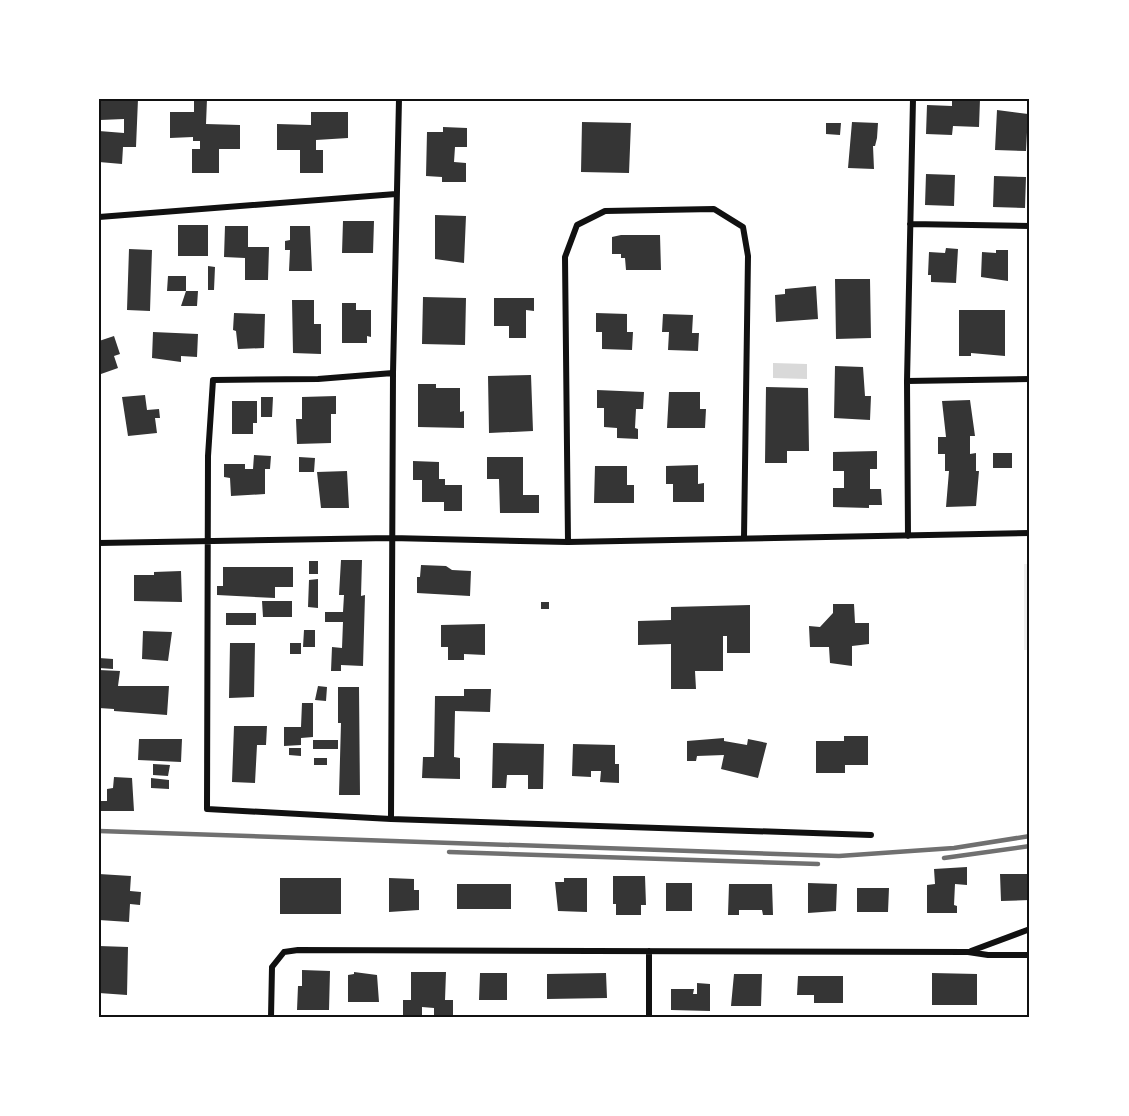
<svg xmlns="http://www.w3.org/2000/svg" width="1129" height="1116" font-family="Quicksand,sans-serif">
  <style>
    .green { fill: #eee }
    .water { fill: #d9d9d9 }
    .building { fill: #353535 }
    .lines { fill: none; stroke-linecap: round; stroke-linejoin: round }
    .minor { stroke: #111; stroke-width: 6 }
    .rail { stroke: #707070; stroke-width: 4.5 }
    .neatline { fill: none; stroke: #111; stroke-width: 2 }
  </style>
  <rect width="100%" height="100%" fill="#fff"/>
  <!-- green -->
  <path class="green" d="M1024,564h6v86h-6z"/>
  <!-- water -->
  <path class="water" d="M773,363l34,1v15l-34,-1z"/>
  <!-- building -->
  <path class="building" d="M101,99h37l-2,48h-13l-1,17 -23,-2v-31l25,2v-14l-24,1z
    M207,99l-1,25 34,1v24h-21v24h-27v-24h8v-8h-7v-4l-23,1v-26h24v-12z
    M952,99h28l-1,28 -26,-1 -1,9 -26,-1 1,-29 25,1z
    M997,110l31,4 -2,37 -31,-1z
    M311,112h37v26l-32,2v10h7v23h-23v-23h-23v-26l34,1z
    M582,122l49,1 -2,50 -48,-1z
    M852,122l26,1 -1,15 -2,8h-2l1,23 -26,-1z
    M826,123h15l-1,12 -14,-1z
    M443,127l24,1v19h-12l-1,15 12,1v19h-24v-5l-16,-1 1,-44h16z
    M926,174l29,1 -1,31 -29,-1z
    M994,176l32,1 -1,31 -32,-1z
    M435,215l31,1 -2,47 -29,-4z
    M343,221h31l-1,32h-31z
    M178,225h30v31h-30z
    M225,226h23v21h21l-1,33h-23v-22l-21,-1z
    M290,226h20l2,45h-23l1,-21h-5v-9l5,-1z
    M621,235h39l1,35h-35l-1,-12h-4v-4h-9v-17z
    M946,248l12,1 -2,34 -25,-1v-7h-3l1,-23 16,1z
    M129,249l23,1 -2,61 -23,-1z
    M996,250h12v31l-27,-4 1,-25 14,1z
    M208,266l7,1 -1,23h-6z
    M168,276h18v15h-19z
    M835,279h35l1,59 -35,1z
    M816,286l2,33 -42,3 -1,-27 10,-1v-5z
    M186,291h12l-1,15h-16z
    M423,297l43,1 -1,47 -43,-1z
    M494,298h40v13l-8,-1v28h-17v-12h-15z
    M292,300h22v24h7v30l-28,-1z
    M342,303h14v7h15v27l-4,-1v7h-25z
    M959,310h46v46l-34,-3v3h-12z
    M234,313l31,1 -1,34 -26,1 -2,-18 -3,-1z
    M596,313l31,1v18h6l-1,18 -30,-1v-17h-6z
    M663,314l30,1 -1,18h7l-1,18 -30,-1 1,-18h-7z
    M153,332l45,2 -1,23 -16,-1v6l-29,-4z
    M114,336l6,18 -6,2 4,12 -17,6 -2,-33z
    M835,366l28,1 2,29h6l-1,24 -36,-2z
    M531,375l2,56 -44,2 -1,-57z
    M418,384h18v4h24v24l4,-1v17l-46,-1z
    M766,387l42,1 1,63h-22v12h-22z
    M597,390l47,2 -1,17h-7l-1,19 3,1v10l-21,-1v-10l-13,-1v-19h-7z
    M669,392h31v17h6l-1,19h-38z
    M145,395l2,15 12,-1 1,9h-5l2,15 -29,3 -6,-39z
    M336,396v18h-5v29l-34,1 -1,-25h6v-22z
    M261,397h12l-1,20h-11z
    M970,400l5,36h-5v18l6,-1v18h3l-3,35 -30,1 3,-36h-4v-17h-7v-17h8l-4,-36z
    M232,401h25v22h-4v11h-21z
    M877,451v18h-7v20h11l1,16h-13v3l-36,-1v-19h11v-17h-11v-19z
    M993,453h19v15h-19z
    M254,455l17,1 -1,13h-5v25l-34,2 -1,-18 -6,-1v-13h21v5h8z
    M299,457l16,1 -1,14h-15z
    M487,457h36v38h16v18h-39l-1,-34h-12z
    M413,461l26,1v17h6v6h17v26h-18v-9h-22v-22h-9z
    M698,465v19l6,-1v19h-31v-18h-7v-18z
    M595,466h32v19h7v18h-40z
    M347,471l2,37h-28l-4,-36z
    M341,560h21l-1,36 4,-1 -2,71 -22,-1v6h-10l1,-24 10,1 1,-26h-18v-10h18l1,-17h-5z
    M309,561h9v13h-9z
    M421,565l25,1 6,4 19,1 -1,25 -53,-3v-16h3z
    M223,567h70v20h-18v11l-58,-3v-9h6z
    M181,571l1,31 -48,-1v-26h20v-3z
    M318,579v29l-10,-1 1,-27z
    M262,601h30v16h-29z
    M541,602h8v7h-8z
    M833,604h21l1,19h14v21l-17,2v20l-22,-3 -1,-16h-19l-1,-21 11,1 13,-14z
    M750,605v48h-23v-17h-4v35h-28l1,18h-25v-45l-33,1v-24l33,-1v-13z
    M226,613h30v12h-30z
    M485,624v31l-21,-1v6h-16v-13h-7v-22z
    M304,630h11v17h-12z
    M143,631l29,1 -4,29 -26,-2z
    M230,643h25l-1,54 -25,1z
    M290,643h11v11h-11z
    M99,658l14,1v10l-14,-1z
    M99,670l21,1 -2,15h51l-2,29 -53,-4v-2l-15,-1z
    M318,686l9,1 -1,14 -11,-1z
    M338,687h21l1,108h-21l2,-72h-3z
    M464,689h27l-1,23 -35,-1 -1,46 6,1v21l-38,-1 1,-21h11l1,-61h29z
    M302,703h11v34l-12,1v7l-17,1v-19h17z
    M234,726h33l-1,19h-9l-2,38 -23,-1z
    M844,736h24v29h-23v8h-29v-32h28z
    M724,738v3l23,4 1,-6 19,4 -9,35 -37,-9 3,-14 -27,1 -1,5h-9v-20z
    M139,739h43l-1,23 -43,-2z
    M313,740h25v9h-25z
    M493,743l51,1 -1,45h-15v-14h-21l-1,13h-14z
    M573,744l42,1v19h4v19l-19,-1 1,-11h-10v6l-19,-1z
    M289,748h12v8l-12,-1z
    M314,758h13v7h-13z
    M153,764l17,1 -2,11 -15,-1z
    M114,777l18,1 2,33h-35v-10h8v-12l6,-1z
    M151,778l18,2v9l-18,-1z
    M967,867v18l-12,-1 -1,21 3,1v7h-30v-28l8,-1 -1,-15z
    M99,874l32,2 -1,15 11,1 -1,13 -10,-1 -1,18 -30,-2z
    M1000,874h30v26l-29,1z
    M613,876h32l1,29h-5v10h-25v-11h-3z
    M280,878h61v36h-61z
    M389,878l25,1v11h5v20l-30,2z
    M564,878h23v34l-29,-1 -3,-29h9z
    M666,883h26v28h-26z
    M808,883l29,1 -1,27 -28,2z
    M457,884h54v25h-54z
    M729,884h43l1,31h-10l-1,-5h-23v5h-11z
    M857,888h32l-1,24h-31z
    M99,946l29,1 -1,48 -28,-2z
    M302,970l28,1 -1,39h-32l1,-24h4z
    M354,972l23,3 2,27h-31v-27l6,-1z
    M411,972h35l-1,28h8v17h-19v-9l-12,-1v10h-19v-17h8z
    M480,973h27v27h-28z
    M606,973l1,25 -60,1v-25z
    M932,973l45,1v31h-45z
    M734,974h28l-1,32h-30z
    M798,976h45v27h-29v-8h-17z
    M697,983l13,1v27l-39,-1v-21h23l-1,5h4z"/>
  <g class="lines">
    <!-- minor -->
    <path class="minor" d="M399,99l-6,274 -2,446 480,16
      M99,217l297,-23
      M910,224l120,2
      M907,381l123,-2
      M908,536l-1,-155 6,-282
      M568,542l-3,-285 12,-32 28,-14 109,-2 29,18 5,29 -4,282
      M99,543l292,-5 177,4 462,-9
      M391,819l-184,-10 1,-353 5,-76 105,-1 75,-6
      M649,951v66
      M971,951l59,-22
      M271,1017l1,-50 12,-15 14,-2 670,2 20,3h42"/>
    <!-- rail -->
    <path class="rail" d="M99,831l740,25 115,-8 76,-12
      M449,852l369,12
      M944,858l86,-12"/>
  </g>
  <!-- border -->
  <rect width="1129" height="1116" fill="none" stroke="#ffffff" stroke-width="201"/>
  <rect x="100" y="100" width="928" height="916" class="neatline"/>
</svg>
